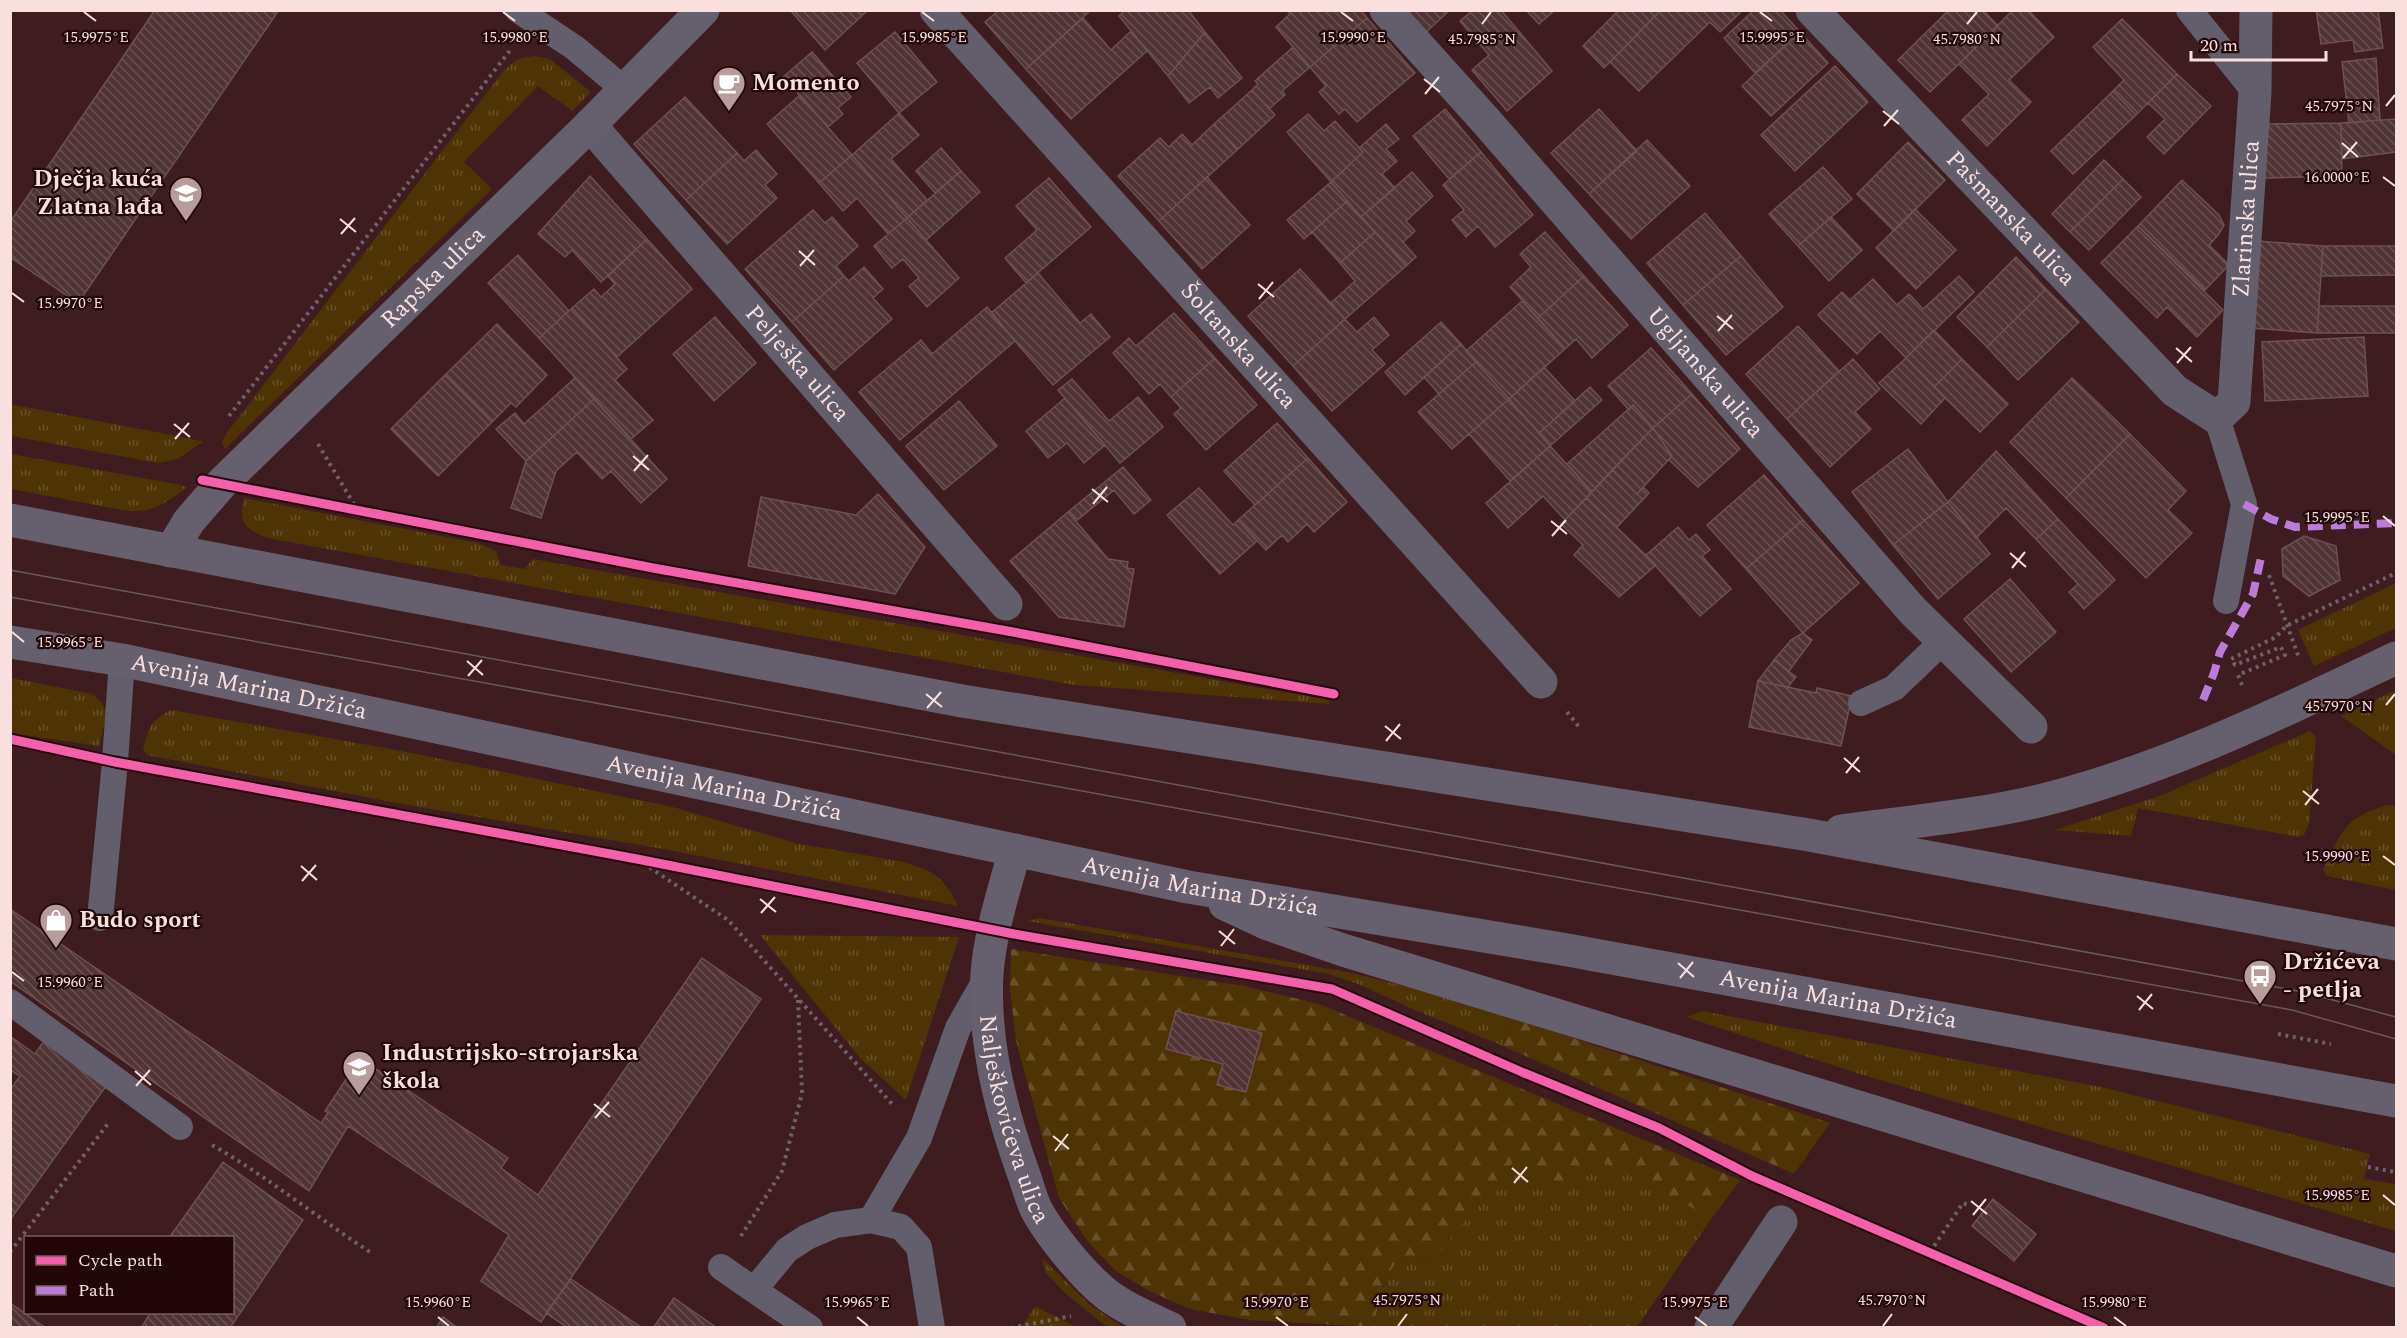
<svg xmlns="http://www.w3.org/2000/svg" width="2407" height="1338" font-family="Spectral,serif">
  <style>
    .grass { fill: url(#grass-tufts) }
    .forest { fill: url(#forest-firs) }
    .building { fill: url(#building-back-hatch); stroke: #6e5152; stroke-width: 1.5 }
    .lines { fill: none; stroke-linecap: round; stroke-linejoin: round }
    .path { stroke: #6c626b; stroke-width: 4; stroke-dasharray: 3 4.5; stroke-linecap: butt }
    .lane { stroke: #625e6c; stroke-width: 26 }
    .street { stroke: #625e6c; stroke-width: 33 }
    .secondary { stroke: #66606e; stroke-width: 33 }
    .tram { stroke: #675860; stroke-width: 1.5 }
    .quiet { stroke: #bd7bd9; stroke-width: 8; stroke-dasharray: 15 8; stroke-linecap: butt }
    .cycleway-casing { stroke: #230708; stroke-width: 13 }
    .cycleway { stroke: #f560ab; stroke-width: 9 }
    .ticks { fill: none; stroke: #f9e0de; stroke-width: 2 }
    .labels { text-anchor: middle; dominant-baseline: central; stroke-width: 4.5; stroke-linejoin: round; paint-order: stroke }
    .poi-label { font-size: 24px; font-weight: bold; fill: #f9e0de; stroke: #230708; text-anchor: start }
    .street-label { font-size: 24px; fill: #f9e0de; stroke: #230708 }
    .ticks-label { font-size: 15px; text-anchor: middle; fill: #f9e0de; stroke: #230708; stroke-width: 4.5; stroke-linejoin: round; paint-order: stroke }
  </style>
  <defs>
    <pattern id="grass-tufts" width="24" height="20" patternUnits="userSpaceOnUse" patternTransform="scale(1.5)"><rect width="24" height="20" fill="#4e3404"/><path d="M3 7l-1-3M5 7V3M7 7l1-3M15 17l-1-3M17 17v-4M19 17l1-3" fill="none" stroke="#685128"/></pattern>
    <pattern id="forest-firs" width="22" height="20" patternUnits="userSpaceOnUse" patternTransform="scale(1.5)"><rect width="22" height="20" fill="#4e3404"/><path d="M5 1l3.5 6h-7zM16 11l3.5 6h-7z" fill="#685128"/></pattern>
    <pattern id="building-back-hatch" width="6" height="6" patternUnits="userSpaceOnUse" patternTransform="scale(1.5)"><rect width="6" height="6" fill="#503436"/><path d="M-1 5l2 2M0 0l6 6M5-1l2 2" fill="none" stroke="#6a5153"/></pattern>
  </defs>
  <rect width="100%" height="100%" fill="#3e1c1f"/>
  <!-- grass -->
  <path class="grass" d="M534,56l16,3 41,33 -19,19 -34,-25 -74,76 28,27 -267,260 -3,-6 4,-9 278,-364 14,-11z
    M10,404l182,35 10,3 -24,17 -20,4 -147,-27z
    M11,454l165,30 11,3c-24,18 -35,27 -65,23l-111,-21z
    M244,498l234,45 18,8 5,14 23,4 9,-10 796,141v4l-255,-19 -807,-147c-22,-9 -29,-16 -23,-40z
    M2396,583v45l-82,38 -16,-36z
    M11,678l82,16 9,9 5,11 -8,32 -88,-13z
    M2396,690v65l-55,-39z
    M171,710l226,40 276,57 122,36 109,19 25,9 11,8 11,13 7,14 -289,-56 -272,-47 -250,-48 -4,-6c6,-22 7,-28 28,-39z
    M2310,731l6,6 -7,87 -5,11 -5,2 -161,-29 -7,28 -76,-6 107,-35z
    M2387,805l9,1v84l-69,-14 -4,-6c18,-38 21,-52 64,-65z
    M1040,918l312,55 72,18 88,27 -9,28 -88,-36 -57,-26 -29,-10 -302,-53z
    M760,935l199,2 -53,163 -46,-42z
    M1702,1011l399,76 269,67 -6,25 32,5v47l-533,-156 -177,-58z
    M1585,1151l127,67 -75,109 -262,1c1,-22 9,-50 22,-67l37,-2 83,-103z
    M1042,1258l47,46 34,23h-13l-7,-3 -37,-30 -21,-22z
    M1035,1306l41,21h-54z"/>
  <!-- forest -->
  <path class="forest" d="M1011,949l233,37 75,18 421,176 -28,38 -127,-66 -16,40 -52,-35 -83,102 -37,2c-13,17 -21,45 -22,66l-126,-7 -59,-11 -41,-18 -33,-20 -27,-28 -30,-45 -43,-157 -6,-53z
    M1512,1018l318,105 -36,51 -291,-128z"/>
  <!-- building -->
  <path class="building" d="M155,10h124l-201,293 -68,-46v-35z
    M790,10h78l-43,40z
    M999,10h92l-65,59 -41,-47z
    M1125,10h63l17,22 -37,44 -49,-60z
    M1287,10h74l6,8 -57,49 -34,-40 14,-13z
    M1403,10h47l-26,24z
    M1473,10h28l51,61 -45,40 -35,-41 17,-15 -29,-34z
    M1526,10h29l-16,14z
    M1619,10h42l-57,58 -21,-22z
    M1661,10h82l-23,22 -10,-10 -71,69 -29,-29z
    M1754,10h26l20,22 -45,41 -31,-35z
    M1949,10h34l15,16 -68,66 -32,-32z
    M2013,10h15l26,27 -45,43 22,22 -44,44 -25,-26 27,-26 -30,-30z
    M2316,10h62l5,38 -28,4 -2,-12 -32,4z
    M1083,18l28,32 20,-19 16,20 -76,68 -45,-50z
    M1367,18l48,55 -58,49 -12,-13 -6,5 -20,-22 7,-6 -16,-19z
    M2122,19l55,55 -41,41 -23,-24 11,-11 -31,-33z
    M895,32l42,50 -38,31 -42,-50z
    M1205,32l37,46 -24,20 -8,-11 -21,16 -21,-27z
    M1800,32l28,31 -57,53 -29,-30z
    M1293,47l17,20 -28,24 3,4 -16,14 -17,-19 6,-6 -3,-3z
    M812,52l39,45 -13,11 5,6 -15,13 -45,-50z
    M2376,58l4,62 -31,3 -7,-61z
    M1835,66l33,36 -73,69 -34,-36z
    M2177,74l34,32 -47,48 -17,-17 18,-18 -17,-16z
    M1252,90l23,25 -38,35 -23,-26z
    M2113,91l23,24 -63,59 -22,-23z
    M800,95l52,60 -33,28 -52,-59z
    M685,97l52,56 -51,47 -52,-56z
    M1445,109l36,43 -32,27 -36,-43z
    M1599,109l38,42 -48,43 -38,-41z
    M899,113l20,22 -28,24 36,41 -20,18 -55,-63z
    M1308,114l16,17 11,-10 28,31 -32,30 -44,-50z
    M2396,119v33l-54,7 -1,-36z
    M2341,123l1,53 -77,2 -1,-54z
    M1214,124l23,26 -78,71 -41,-45 42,-38 9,9 13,-13 10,11z
    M1386,124l13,15 -13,10 11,12 -15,13 13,14 -34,29 -30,-35 32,-30 -4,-4z
    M1647,140l43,46 -59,53 -42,-45z
    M1908,142l37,38 -51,51 -37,-37z
    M941,148l20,23 -26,22 -19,-22z
    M756,150l21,24 -12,11 12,13 -50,46 -41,-44 51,-47 7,8z
    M1481,152l52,63 -38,32 -17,-21 -12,11 -14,-17 12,-10 -21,-25z
    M852,155l55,63 -19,16 -31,-36 -14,13 -24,-28z
    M2104,160l19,19 -53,53 -18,-18z
    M1823,167l29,32 -54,47 -29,-32z
    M961,171l19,21 -54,48 -19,-22z
    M1412,172l21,24 -27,25 9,10 -12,11 13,15 -10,9 -45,-49z
    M590,176l57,63 -46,43 -29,-32 -7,7 -27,-23z
    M1207,177l43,48 -48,44 -43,-48z
    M1049,178l42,49 -65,56 -21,-25 32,-28 -21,-24z
    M2123,179l18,18 -52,53 -19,-18z
    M2182,180l37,35 5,10 -5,9 -10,11 20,20 -24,25 -67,-64z
    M1331,182l16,19 -43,38 -17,-19z
    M1347,201l28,31 -35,31 -28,-31z
    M1915,209l41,41 -40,39 -40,-41z
    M813,210l12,13 7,-6 26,29 -22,20 8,10 -52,46 -47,-53z
    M1705,213l36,43 -58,49 -36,-42z
    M1831,217l31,33 -33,31 -31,-35z
    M907,218l52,60 -32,29 -18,-21 10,-8 -16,-19 -11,9 -18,-22z
    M2138,226l85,84 -26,27 -30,-30 -10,11 -56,-55z
    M1375,232l31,34 -61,53 -14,-16 24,-22 -15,-18z
    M1545,232l39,44 -46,42 -28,-31 21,-20 -11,-13z
    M647,239l45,50 -75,68 -45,-49 22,-19 7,8 14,-13 -7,-8z
    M2257,241l66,5 -6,87 -66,-5z
    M2323,246h73v29l-75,1z
    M518,255l51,56 -30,27 -51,-55z
    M1741,256l42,51 -57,48 -43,-50z
    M2016,257l30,32 -59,58 -30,-30z
    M864,267l19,22 -10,9 19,21 -58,51 -42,-48 52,-46 5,5z
    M1300,269l45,50 -52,47 -45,-50z
    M1038,273l42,50 11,-9 19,23 -57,48 -62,-72z
    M1584,276l44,49 -36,33 -16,-19 -11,10 -27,-31z
    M1959,276l15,16 -68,66 -56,-58 23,-21 24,26 12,-11 14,15z
    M2046,289l33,33 -61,58 -31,-33z
    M1842,292l38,39 -23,23 -39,-39z
    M1522,301l43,48 -56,50 -43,-48z
    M2319,306h77v27h-79z
    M987,307l28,34 -115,99 -41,-48 62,-52 11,14z
    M572,308l55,61 -12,11 38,40 -22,19 -92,-101z
    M1174,313l41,45 -44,39 -11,-13 -11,10 -36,-41 16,-15 7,8z
    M715,317l41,46 -42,38 -41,-47z
    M1374,317l15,18 -17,15 13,14 -53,47 -39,-45 52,-47 12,13z
    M1441,322l20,22 -56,51 -20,-23z
    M497,324l50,51 -31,32 -5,-4 -19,19 -47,-47z
    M1798,326l41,45 -52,48 -41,-45z
    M1934,330l28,29 -28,28 -28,-29z
    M2364,337l4,59 -103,5 -3,-59z
    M1461,344l15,18 -37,32 -15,-17z
    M1651,348l41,46 -39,34 -20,-23 -4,5 -21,-24z
    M1215,358l42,47 -51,45 -32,-36 7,-6 -10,-11z
    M1906,358l39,40 -24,26 -42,-41z
    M1853,359l27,30 -25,23 16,17 -41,38 -43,-48z
    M1962,359l46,45 -28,28 -46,-45z
    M1476,362l33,37 -57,50 -34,-37z
    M1544,367l31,34 -36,32 -30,-34z
    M445,375l47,47 -54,54 -47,-47z
    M575,378l19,21 -68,62 -30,-32 19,-16 9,11z
    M2072,378l58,56 -64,64 -56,-56z
    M1072,379l37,42 29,-24 25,30 -43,36 -62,-73z
    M1590,387l12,13 -52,46 -11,-13z
    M1692,394l48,55 -42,38 -29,-27 3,-4 -19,-28z
    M1065,398l40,47 -21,18 -17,-20 -19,15 -22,-27z
    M594,399l73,80 -26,24 -30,-32 -9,8 -25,-27 -21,19 -15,47 -30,-10 15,-47z
    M1509,399l41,47 -40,35 -41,-47z
    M959,401l38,45 -53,44 -38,-44z
    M1633,405l20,23 -61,64 -25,-28z
    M1277,423l31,35 -53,47 -31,-34z
    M1653,428l19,28 -35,38 -25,-24z
    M2130,434l56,57 -18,19 24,23 -46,45 -80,-80z
    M1550,446l42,46 -27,28 -22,-24 -35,32 -22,-25z
    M1908,449l40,53 -55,43 -41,-53z
    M1996,451l62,68 -22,20 -30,-31 -30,30 -28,-36z
    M1308,458l39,44 -33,30 -7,-8 -19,18 -6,-7 -16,15 -28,-30z
    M1123,467l28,33 -17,14 -20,-24 -38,31 -8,-9z
    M1612,470l25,24 6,-7 6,6 -32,34 -31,-29z
    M1764,475l39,45 -57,49 -39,-44z
    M1199,488l34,37 5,-5 19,21 -37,33 -53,-59z
    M878,494l47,53 -30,47 -147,-28 13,-69 95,18z
    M1586,498l70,67 -37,32 -45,-42 9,-10 -22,-21z
    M1948,502l42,52 -52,45 -45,-54z
    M1068,512l40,47 20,3 -1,6 7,1 -10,58 -65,-10 -49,-56z
    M2058,519l57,61 -31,29 -15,-17 9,-8 -42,-45z
    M1803,520l56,63 -56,50 -57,-64z
    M1678,527l11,13 7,-6 14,16 -8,6 29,33 -31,27 -54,-61z
    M2304,536l32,10 4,34 -31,16 -26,-20 -1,-27z
    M2010,579l46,53 -45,40 -47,-53z
    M1803,633l9,7 -23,31 -15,-11 17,-20z
    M1774,660l22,17 -8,10 -30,-6z
    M1758,681l58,12 1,-5 35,8 -11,50 -92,-19z
    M10,909l311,214 7,-10 -3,-2 35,-53 148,100 -7,10 37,27 164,-237 59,41 -220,323 -60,-41 28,-46 -161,-109 -39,65 -299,-210z
    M1176,1011l86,22 -16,59 -29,-7 6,-21 -57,-15z
    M10,1036l25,18 9,-13 65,41 -99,138v-130l10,-14 -10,-6z
    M223,1162l80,58 -73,108h-89l10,-16h81v-74h-63z
    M1993,1199l43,35 -22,27 -42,-35z
    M571,1279l71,49h-74l-22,-15z
    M674,1298l43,30h-64z
    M10,1303l36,25h-36z
    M443,1317l15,11h-22z"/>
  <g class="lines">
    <!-- path -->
    <path class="path" d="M229,416l282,-367
      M318,444l40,67
      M2269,575l30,83
      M2242,685l-4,-10 47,-20 -4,-8 -46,18 -4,-6 45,-22 10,-11 110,-53
      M1567,712l13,16
      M637,859l91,61 164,184
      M2278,1034l53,10
      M212,1145c56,32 107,74 161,109
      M2368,1167l28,5
      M741,1236l41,-65 20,-78 -4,-93
      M10,1252l100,-131
      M1930,1252l33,-49 5,2
      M1011,1328l60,-12"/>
    <!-- lane -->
    <path class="lane" d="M518,10l57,38 50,42
      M2189,10l66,82
      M2217,418l27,86 -18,97
      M1861,703l33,-15 48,-46
      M100,918l15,-156 7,-102
      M10,1002l170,125
      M871,1220l48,-82 39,-110 29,-51
      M721,1267l33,23
      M810,1328l-56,-38 33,-40 20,-13 28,-12 36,-5 30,7 18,20 13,81"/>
    <!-- street -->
    <g class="street">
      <path id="s1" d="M936,10l605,672"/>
      <path id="s2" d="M1386,10l99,110 427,490 119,117"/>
      <path id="s3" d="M1812,10l363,381 42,27 17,-16 21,-310 1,-82"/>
      <path id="s4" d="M590,125l416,479"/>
      <path d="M1711,1328l70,-106"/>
    </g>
    <!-- secondary -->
    <g class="secondary">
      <path d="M10,520l952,181 847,134 587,109"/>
      <path id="s5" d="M171,551l18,-30 33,-38 368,-358 113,-115"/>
      <path id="s6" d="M10,642l112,18 1066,227 374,62 834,152"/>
      <path d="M1841,831c67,-9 135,-15 202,-31 123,-31 239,-88 353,-142"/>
      <path id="s7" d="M1015,850c-11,41 -25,82 -28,124 -4,68 14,138 37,201 4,11 7,23 12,34 13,25 47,66 69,84 19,15 43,25 65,35"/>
      <path d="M1225,904l43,20 75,26 1053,321"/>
    </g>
    <!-- tram -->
    <path class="tram" d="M10,570l2293,422 93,25
      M10,597l2282,413 104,29"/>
    <!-- quiet -->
    <path class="quiet" d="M2244,504l27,15 24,8 101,-4
      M2203,700l11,-27 6,-21 33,-58 9,-41"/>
    <defs>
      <path id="cycleway" d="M202,480l451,88 360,64 321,62
        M10,739l105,23 522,97 377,75 318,55 192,84 135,55 93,48 352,152"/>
    </defs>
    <!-- cycleway casing -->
    <use href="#cycleway" class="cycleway-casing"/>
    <!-- cycleway -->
    <use href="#cycleway" class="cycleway"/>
  </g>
  <!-- ticks -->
  <path class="ticks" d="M84,12l12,9M503,12l12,9M922,12l12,9M1341,12l12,9M1760,12l12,9M1482,24l9,-12M1967,24l10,-12M1424,79l16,13M1425,94l14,-17M2386,106l9,-11M1883,111l16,13M1884,126l14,-16M2342,143l16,14M2343,158l14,-16M2383,177l12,9M340,219l16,13M341,234l14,-16M799,251l16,14M800,266l14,-16M1258,284l16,13M12,293l12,9M1259,299l14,-17M1717,316l16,13M1718,331l14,-16M2176,348l16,14M2177,363l14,-16M174,424l16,13M175,439l14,-16M633,456l16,14M634,471l14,-16M1092,489l16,13M1093,504l14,-17M2383,516l12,10M1551,521l16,13M1552,536l14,-16M2010,553l16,14M2012,568l13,-16M12,632l12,10M467,661l16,14M468,676l14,-16M926,694l16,13M2386,705l9,-11M927,708l14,-16M1385,726l16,13M1386,741l14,-17M1844,758l16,14M1846,773l13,-16M2303,791l16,13M2305,805l13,-16M2383,856l12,9M301,866l16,14M302,881l14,-16M760,899l16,13M761,913l14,-16M1219,931l16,13M1221,946l13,-17M1678,963l16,14M12,972l12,9M1680,978l13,-16M2137,996l16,13M2139,1010l13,-16M135,1071l16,14M136,1086l14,-16M594,1104l16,13M595,1118l14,-16M1053,1136l16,13M1055,1151l13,-17M1512,1168l16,14M1514,1183l13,-16M2383,1195l12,10M1971,1201l16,13M1973,1215l13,-16M438,1317l11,9M857,1317l11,9M1276,1317l12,9M1695,1317l12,9M2114,1317l12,9M1398,1326l9,-12M1883,1326l9,-12"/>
  <!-- icons -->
  <defs>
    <symbol id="cafe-pin" viewBox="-11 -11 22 30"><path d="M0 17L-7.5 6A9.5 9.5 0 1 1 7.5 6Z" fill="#b89b9b" stroke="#230708"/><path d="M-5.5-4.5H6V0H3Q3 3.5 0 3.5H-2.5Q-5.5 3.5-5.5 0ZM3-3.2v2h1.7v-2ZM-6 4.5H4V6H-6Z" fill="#fff"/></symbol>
    <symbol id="school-pin" viewBox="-11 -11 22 30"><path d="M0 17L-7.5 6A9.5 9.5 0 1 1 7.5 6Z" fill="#b89b9b" stroke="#230708"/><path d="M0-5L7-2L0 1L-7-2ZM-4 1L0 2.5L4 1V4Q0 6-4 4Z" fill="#fff"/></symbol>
    <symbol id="shop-pin" viewBox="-11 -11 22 30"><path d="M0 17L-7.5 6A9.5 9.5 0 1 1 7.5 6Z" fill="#b89b9b" stroke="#230708"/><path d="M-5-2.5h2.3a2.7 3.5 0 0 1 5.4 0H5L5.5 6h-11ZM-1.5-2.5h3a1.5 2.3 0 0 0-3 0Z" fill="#fff"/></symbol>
    <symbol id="bus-pin" viewBox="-11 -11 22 30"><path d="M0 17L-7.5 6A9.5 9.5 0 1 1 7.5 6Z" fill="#b89b9b" stroke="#230708"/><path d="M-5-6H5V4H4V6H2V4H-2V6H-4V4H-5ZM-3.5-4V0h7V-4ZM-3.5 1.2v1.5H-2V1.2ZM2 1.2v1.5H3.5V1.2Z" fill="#fff"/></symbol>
  </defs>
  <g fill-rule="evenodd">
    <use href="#cafe-pin" x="710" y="64" width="38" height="52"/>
    <use href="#school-pin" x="167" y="174" width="38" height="52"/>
    <use href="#shop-pin" x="37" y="901" width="38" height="52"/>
    <use href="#bus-pin" x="2241" y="957" width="38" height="52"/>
    <use href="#school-pin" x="340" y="1048" width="38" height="52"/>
  </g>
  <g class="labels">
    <!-- poi labels -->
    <g class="poi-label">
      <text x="752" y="83">Momento</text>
      <text x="163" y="179" text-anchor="end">Dječja kuća<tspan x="163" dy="28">Zlatna lađa</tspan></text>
      <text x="79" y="920">Budo sport</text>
      <text x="2283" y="962">Držićeva<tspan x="2283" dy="28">- petlja</tspan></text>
      <text x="382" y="1053">Industrijsko-strojarska<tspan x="382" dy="28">škola</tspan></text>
    </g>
    <!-- street labels -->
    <g class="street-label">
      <text stroke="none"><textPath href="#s3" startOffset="783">Zlarinska ulica</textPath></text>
      <text stroke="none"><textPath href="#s3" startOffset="288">Pašmanska ulica</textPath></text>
      <text stroke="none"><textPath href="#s5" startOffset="380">Rapska ulica</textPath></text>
      <text stroke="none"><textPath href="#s1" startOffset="452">Šoltanska ulica</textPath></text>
      <text stroke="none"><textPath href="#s4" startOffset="316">Pelješka ulica</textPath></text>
      <text stroke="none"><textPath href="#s2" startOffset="483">Ugljanska ulica</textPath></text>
      <text stroke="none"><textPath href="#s6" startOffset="243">Avenija Marina Držića</textPath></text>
      <text stroke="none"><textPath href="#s6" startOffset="729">Avenija Marina Držića</textPath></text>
      <text stroke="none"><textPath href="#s6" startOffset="1215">Avenija Marina Držića</textPath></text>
      <text stroke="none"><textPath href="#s6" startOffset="1863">Avenija Marina Držića</textPath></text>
      <text stroke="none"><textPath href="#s7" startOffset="276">Nalješkovićeva ulica</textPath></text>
    </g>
  </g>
  <g class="ticks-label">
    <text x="96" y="42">15.9975°E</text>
    <text x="515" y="42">15.9980°E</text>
    <text x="934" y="42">15.9985°E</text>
    <text x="1353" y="42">15.9990°E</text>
    <text x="1772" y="42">15.9995°E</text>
    <text x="1482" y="44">45.7985°N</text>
    <text x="1967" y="44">45.7980°N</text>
    <text x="2339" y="111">45.7975°N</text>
    <text x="2337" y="182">16.0000°E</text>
    <text x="70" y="308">15.9970°E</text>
    <text x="2337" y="522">15.9995°E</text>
    <text x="70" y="647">15.9965°E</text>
    <text x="2339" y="711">45.7970°N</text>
    <text x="2337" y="861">15.9990°E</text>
    <text x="70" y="987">15.9960°E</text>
    <text x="2337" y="1200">15.9985°E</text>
    <text x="1407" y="1305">45.7975°N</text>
    <text x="1892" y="1305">45.7970°N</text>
    <text x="438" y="1307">15.9960°E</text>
    <text x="857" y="1307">15.9965°E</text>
    <text x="1276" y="1307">15.9970°E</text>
    <text x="1695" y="1307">15.9975°E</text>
    <text x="2114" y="1307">15.9980°E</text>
  </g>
  <!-- border -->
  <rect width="2407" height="1338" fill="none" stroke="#f9e0de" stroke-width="24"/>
  <!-- legend -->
  <rect x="24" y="1236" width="210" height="78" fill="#230708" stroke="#795e5e" stroke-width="1.5"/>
  <rect x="36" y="1256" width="30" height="9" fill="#f560ab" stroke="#795e5e" stroke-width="1.5"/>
  <text x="78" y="1266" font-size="18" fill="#f9e0de">Cycle path</text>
  <rect x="36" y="1286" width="30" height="9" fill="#bd7bd9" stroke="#795e5e" stroke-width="1.5"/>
  <text x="78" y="1296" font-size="18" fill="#f9e0de">Path</text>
  <!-- scale -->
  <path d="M2191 51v9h135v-9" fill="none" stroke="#f9e0de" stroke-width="3"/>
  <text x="2200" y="51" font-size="18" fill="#f9e0de" stroke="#230708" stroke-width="4.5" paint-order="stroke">20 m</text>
</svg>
